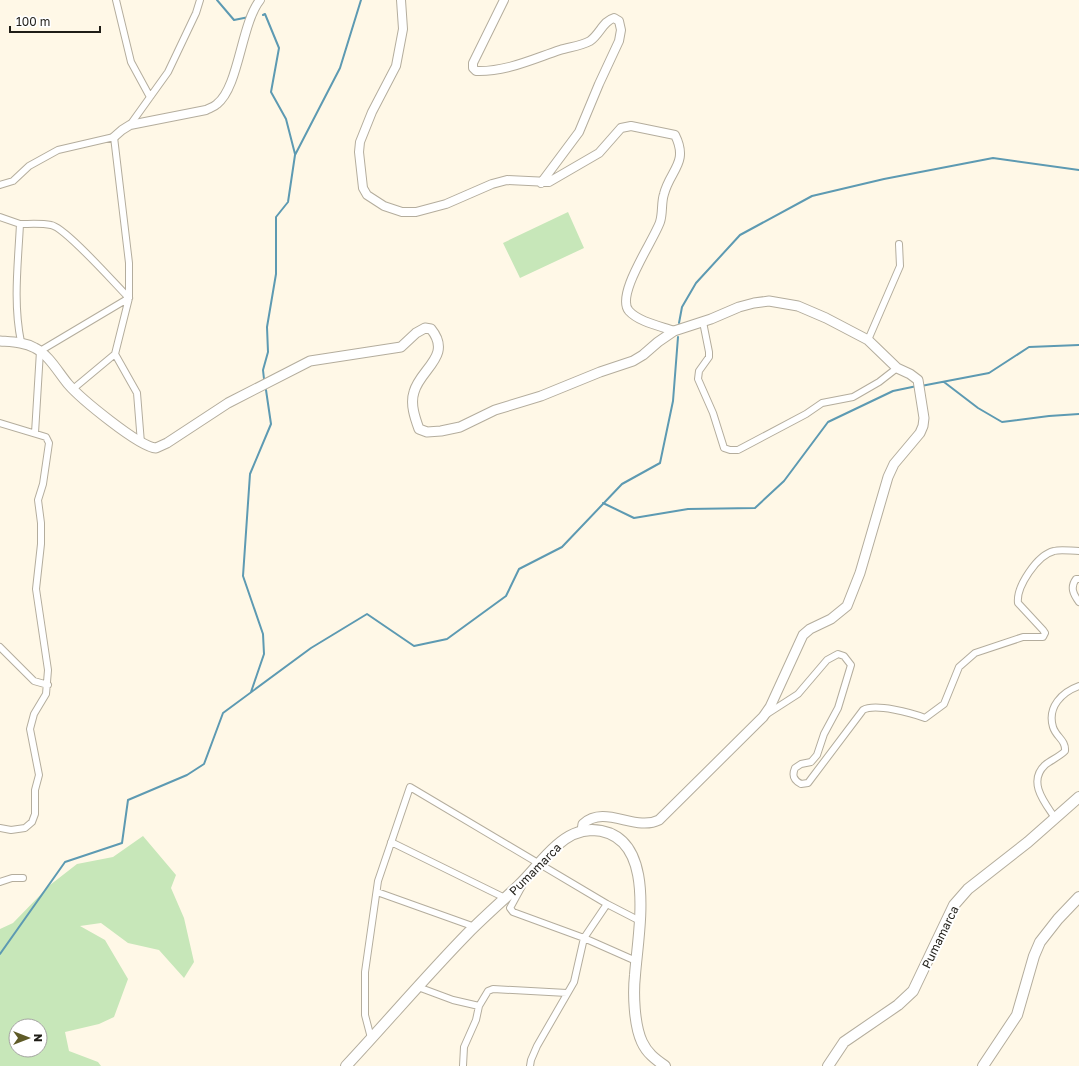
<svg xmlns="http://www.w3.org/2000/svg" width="1079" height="1066" font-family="'Golos Text',sans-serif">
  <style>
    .green { fill: #c7e7b9; fill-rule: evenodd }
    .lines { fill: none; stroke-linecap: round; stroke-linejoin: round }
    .stream { stroke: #5d9ab2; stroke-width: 2 }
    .minor-casing { stroke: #b4ad9d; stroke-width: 8 }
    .tertiary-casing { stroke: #b4ad9d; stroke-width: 10 }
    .secondary-casing { stroke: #b4ad9d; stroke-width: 11 }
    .primary-casing { stroke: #b4ad9d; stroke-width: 12 }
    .minor { stroke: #fff; stroke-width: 6 }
    .tertiary { stroke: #fff; stroke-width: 8 }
    .secondary { stroke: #fff; stroke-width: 9 }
    .primary { stroke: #fff; stroke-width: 10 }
    .labels { text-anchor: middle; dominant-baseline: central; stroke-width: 4; stroke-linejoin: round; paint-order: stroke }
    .street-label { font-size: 12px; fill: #1f1d17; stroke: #fff }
  </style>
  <rect width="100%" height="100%" fill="#fff8e7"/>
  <!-- green -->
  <path class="green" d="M568,212l16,36 -64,30 -17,-35z
    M143,836l33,39 -5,13 13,30 10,44 -10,16 -25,-28 -31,-7 -27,-20 -21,3 25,14 23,39 -14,38 -15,7 -34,8 4,19 29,11 3,4h-101v-137l13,-6 37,-38 27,-21 36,-7zM16,1026h24v24h-24z"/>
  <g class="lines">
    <!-- stream -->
    <path class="stream" d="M217,0l17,20 15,-3
      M263,15l2,-1 14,34 -8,44 15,27 9,35
      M679,323l3,-16 14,-24 44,-48 72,-39 72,-17 109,-21 86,12
      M264,379l-1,-9 5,-18 -1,-25 9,-53v-57l12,-15 7,-47 45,-87 21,-68
      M944,382l34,26 24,14 47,-6 30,-2
      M921,386l68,-13 40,-26 50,-2
      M603,503l31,15 54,-9 67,-1 29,-27 44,-59 65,-31 24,-5
      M251,692l13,-38 -1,-20 -20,-58 7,-102 21,-50 -5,-34
      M0,954l65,-92 57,-19 6,-43 59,-25 17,-11 19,-51 88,-65 56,-34 47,32 33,-7 59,-43 13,-27 43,-22 60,-63 38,-21 13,-62 5,-64"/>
    <defs>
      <path id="minor" d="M116,0l15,62 19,35
        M130,125l38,-53 28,-59 4,-13
        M0,185l13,-4 16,-15 29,-16 56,-13 15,126v35l-14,56 22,39 4,50
        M0,217l20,7c-2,40 -7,79 1,118
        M20,224c10,0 21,-1 31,1 14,2 65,60 78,73l-89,53 -5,82
        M703,322l6,30v5l-10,14 -1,8 15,34 11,35 6,2h8l68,-36 16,-11 31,-6 26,-15 18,-14
        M868,340l32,-74 -1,-22
        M73,389l42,-35
        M0,423l46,14 3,6 -6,41 -5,16 3,23v21l-5,45 12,81 -2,24 -12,20 -4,15 9,46 -4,15v24l-3,8 -7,6 -14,2 -11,-2
        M1079,579h-3c-6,8 -3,15 3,23
        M0,647l34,34 14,4
        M767,714l31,-20 29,-34 11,-6 6,2 7,9 -13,43 -14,26 -7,21 -6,7 -10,2 -6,4c-3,7 -2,12 6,16l7,-1 55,-73c12,-7 49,3 62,8l19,-14 15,-37 16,-14 48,-16h20l2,-4 -2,-3 -25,-27c-2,-16 19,-48 36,-52 7,-2 17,0 25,0
        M1055,818c-10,-15 -28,-36 -10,-53 6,-5 14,-8 20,-14 1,-11 -9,-14 -12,-24 -6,-20 9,-35 26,-41
        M391,842l114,56
        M0,882l12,-4h11
        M522,886l-12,22 3,4 71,26 52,23
        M377,892l98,35
        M418,987l35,13 26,6 -3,14 -12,27 -1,19
        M479,1006l9,-15 5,-2 74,4
        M371,1038l-6,-23v-43l13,-91 32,-94 197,117 33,17
        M530,1066l1,-6 6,-14 37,-64 10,-44 23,-34"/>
      <path id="tertiary" d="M401,0l2,29 -7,37 -24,46 -12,30 -1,10 4,36 4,7 17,11 18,6h14l30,-8 46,-20 15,-4 42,2 50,-29 22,-25 10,-2 44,9c14,28 -5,35 -11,59 -3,9 -1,19 -4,28 -6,18 -45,73 -31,89 10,11 31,15 45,20
        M504,0l-31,63v5l3,3c30,1 57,-12 84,-21 10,-3 21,-4 30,-9 10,-7 13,-20 24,-23l5,3 2,9 -2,11 -20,43 -20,48 -38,51
        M114,137l8,-7 8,-5 76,-15c4,-2 8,-3 11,-6 22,-17 24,-80 43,-104"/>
      <path id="secondary" d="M0,341c13,1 24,1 35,7 14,7 23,24 33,36 12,14 71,63 88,64l11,-5 61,-40 82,-42 91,-14 15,-14 9,-5 6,1c22,27 -11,40 -17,63 -4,12 1,26 5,37l8,3 14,-1 19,-4 35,-17 46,-14 59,-24 33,-11 10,-6 15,-13 16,-11 37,-12 28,-12 15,-4 15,-2 29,5 28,12 42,22 29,28 13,6 8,6 6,38 -1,8 -3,7 -26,31 -6,13 -28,96 -13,33 -16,13 -21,10 -7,6 -33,72 -7,10 -104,103c-24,12 -54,-16 -76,4l-1,7"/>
      <path id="primary" d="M346,1066c41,-44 80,-90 122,-133 16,-16 33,-31 50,-47 13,-12 24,-28 38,-40 10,-9 23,-16 36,-16 67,2 46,102 43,145 -2,18 -1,50 7,67 5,11 13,17 23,24
        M828,1066l16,-24 54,-37 15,-14 41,-86 14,-16 60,-47 51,-45
        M983,1066l34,-51 17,-59 6,-14 18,-23 21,-22"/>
    </defs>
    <!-- minor casing -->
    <use href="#minor" class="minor-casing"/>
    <!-- tertiary casing -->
    <use href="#tertiary" class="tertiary-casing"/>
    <!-- secondary casing -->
    <use href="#secondary" class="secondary-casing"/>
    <!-- primary casing -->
    <use href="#primary" class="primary-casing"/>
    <!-- minor -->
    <use href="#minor" class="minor"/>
    <!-- tertiary -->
    <use href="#tertiary" class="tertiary"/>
    <!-- secondary -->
    <use href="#secondary" class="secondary"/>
    <!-- primary -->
    <use href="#primary" class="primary"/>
  </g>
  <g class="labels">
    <!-- street labels -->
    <g class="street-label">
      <text transform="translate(535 869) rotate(-45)">Pumamarca</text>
      <text transform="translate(940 937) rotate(-64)">Pumamarca</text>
    </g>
  </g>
  <!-- north arrow -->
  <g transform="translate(28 1038) rotate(90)"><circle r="19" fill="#ffffff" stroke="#a5a5a2"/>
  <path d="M0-3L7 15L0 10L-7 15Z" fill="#5f5b27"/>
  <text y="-6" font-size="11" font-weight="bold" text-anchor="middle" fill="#1f1d17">N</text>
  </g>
  <!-- scale -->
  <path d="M10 26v6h90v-6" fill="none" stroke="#1f1d17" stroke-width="2"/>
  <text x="16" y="26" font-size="12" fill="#1f1d17" stroke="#ffffff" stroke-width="3" paint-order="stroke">100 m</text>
</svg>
